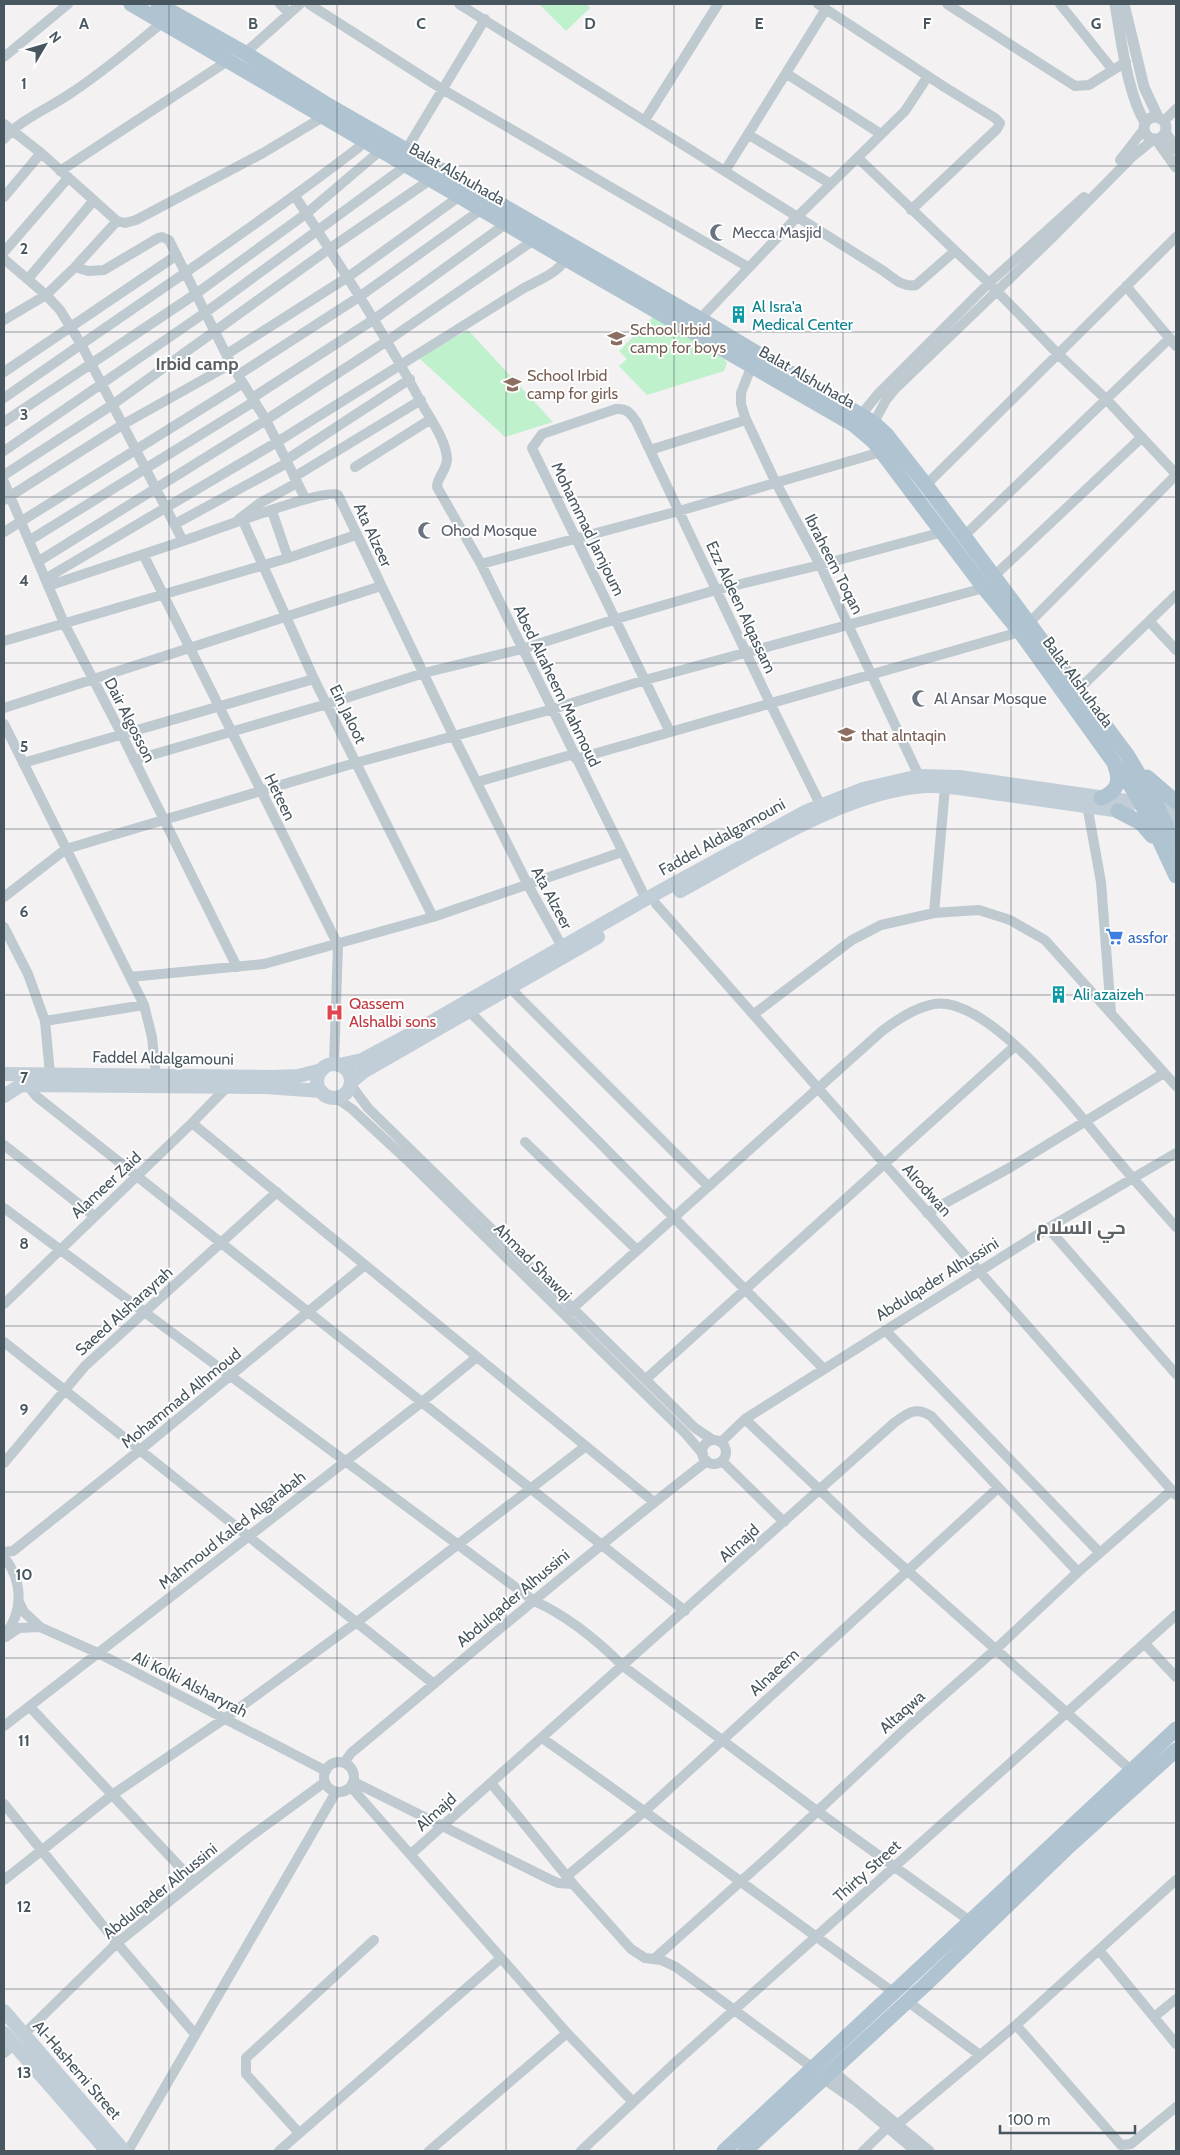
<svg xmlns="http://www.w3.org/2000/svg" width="1180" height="2155" font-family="Cabin,Cairo,sans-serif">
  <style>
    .green { fill: #bff1cd }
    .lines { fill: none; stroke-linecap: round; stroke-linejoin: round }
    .minor { stroke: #becad0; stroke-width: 10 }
    .tertiary { stroke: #becad0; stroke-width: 11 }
    .secondary { stroke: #c1ced8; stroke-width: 14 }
    .primary { stroke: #b0c3d0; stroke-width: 15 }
    .grid { fill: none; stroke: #48565f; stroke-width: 1; stroke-opacity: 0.55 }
    .labels { text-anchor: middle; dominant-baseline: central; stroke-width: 4; stroke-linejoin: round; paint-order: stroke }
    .street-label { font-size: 16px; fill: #48565f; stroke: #fff }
    .worship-label { font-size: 16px; fill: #5b616d; stroke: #fff; text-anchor: start }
    .culture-label { font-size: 16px; fill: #0d838f; stroke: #fff; text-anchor: start }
    .education-label { font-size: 16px; fill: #785e54; stroke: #fff; text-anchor: start }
    .shop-label { font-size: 16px; fill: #366cbe; stroke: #fff; text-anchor: start }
    .health-label { font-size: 16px; fill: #be3a42; stroke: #fff; text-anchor: start }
    .neighbourhood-label { font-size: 18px; font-weight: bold; fill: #5d6266; stroke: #fff }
    .quarter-label { font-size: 19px; font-weight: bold; fill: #5d6266; stroke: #fff }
    .grid-label { font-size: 16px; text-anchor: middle; font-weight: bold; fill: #48565f; stroke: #fff; stroke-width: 4; stroke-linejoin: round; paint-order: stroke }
  </style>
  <rect width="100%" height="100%" fill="#f3f1f1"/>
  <!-- green -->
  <path class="green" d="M539,4h47l4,4 -24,23z
    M653,317l71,42 3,4 -3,8 -77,24 -28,-29 8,-7 -8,-8z
    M468,330l85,92 -48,15 -87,-80z"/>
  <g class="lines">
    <!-- minor -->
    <path class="minor" d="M280,4l9,9
      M309,4l133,85 306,178
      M459,4l423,266c11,7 20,18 34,15l39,-34
      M818,4l128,84 49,30 5,5 -3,6 -86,81
      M947,4l128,82 14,-1 37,-23
      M1060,4l52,65
      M245,53l55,-49
      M4,57l64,-53
      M787,74l94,60
      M645,120l73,-116
      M1164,121l12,-12
      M4,124l37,29 76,68 8,2 11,-3 127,-67 60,-36 2,-3
      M749,135l82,49
      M4,139c16,-19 43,-30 64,-44 33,-21 64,-48 95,-73
      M406,150l79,-131
      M858,158l131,125 69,71 49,46 69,74
      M1120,160l24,-31
      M60,171l169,-111
      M725,171l101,-162
      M295,196c44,68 89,136 127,208 9,16 24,36 25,55 0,11 -10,18 -10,28l44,77 165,335
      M4,197l37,-44
      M4,252l64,-74
      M4,259l42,36 14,15 21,34 102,197c22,-7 142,-54 155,-46l115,240 75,150 37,67
      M75,267l13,4 16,-1 54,-32 4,-1 7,3 62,124 35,56 39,78
      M28,279l66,-79
      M1126,286l50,60
      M700,319l98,-103 107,-105 23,-35
      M4,320l42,-25 29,-28 42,-46
      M227,354l121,-77 112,-81
      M752,365l-11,28v11l4,13 30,64 45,84 99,211
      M4,372l173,-117
      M238,375l121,-78 123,-88
      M4,398c118,-83 239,-162 354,-250l7,-7
      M252,398l121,-78 134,-97
      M857,420l21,-26 111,-111 95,-86
      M4,422l193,-129 110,-80 74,-63
      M871,428l15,-28 9,-11 156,-150 82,-83 21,-17
      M650,450l96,-30
      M4,451l202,-139 201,-147
      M286,460l124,-81
      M355,467l76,-48
      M4,475l108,-70 217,-156 101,-69
      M294,477l127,-77
      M4,482l60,141 57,110 116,234
      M926,485l250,-248
      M4,500l118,-75 109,-61
      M272,511l16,47
      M239,519l21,-16 37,-20
      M243,521l71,158 119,238
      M175,524l112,-61
      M4,532l239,-149
      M963,537l207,-199
      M30,540l225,-139
      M143,554l195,391 -4,119
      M39,561l227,-141 121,-79 147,-101
      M481,564l198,-53 202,-59
      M993,577l149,-140
      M45,579l232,-137 247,-154c16,-9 36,-15 44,-33
      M48,586l135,-45
      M1150,622l26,28
      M4,641l284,-83 68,-23
      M1079,689l97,-94
      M4,708l377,-122
      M4,724l140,281 8,32 4,39
      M670,732l-138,-284 10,-14 74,-25c11,-1 14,4 20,12l134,282 50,101
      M576,759l444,-127 156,-157
      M134,760l193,-56 97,-31 98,-24 94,-30 100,-29 104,-25 123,-33
      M23,763l291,-84
      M477,782l97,-28
      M1087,805l14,77 10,131
      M4,897l62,-48 289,-86 198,-54 92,-29 339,-92
      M656,904l520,591
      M934,913l11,-126
      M4,927l24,47 17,47 5,53
      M130,977l134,-13 169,-47 189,-65
      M510,988l198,198
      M470,1012l354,357
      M754,1014l98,-74 29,-15 53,-12 45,-3 31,10 35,20 131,146
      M45,1021l99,-16
      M351,1085l17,23 327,320 18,12
      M28,1086l8,10 649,515
      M336,1098l16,11 54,50 279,274 18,21
      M192,1123l462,379
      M525,1142l112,108
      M4,1145l90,71
      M4,1208l530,393c34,15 63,39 89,65l194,145 153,110
      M927,1213l84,-46 153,-94
      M1048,1228l128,146
      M4,1304l188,-181 35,-36
      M565,1315l317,-284c16,-12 43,-31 65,-27 55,9 131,109 166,151 21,25 42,48 63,72
      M885,1330l215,223
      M4,1342l430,342
      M646,1379l369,-333
      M745,1419l118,112 269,240
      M702 1452a12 12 0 1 1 24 0a12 12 0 1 1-24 0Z
      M721,1442l24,-23 303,-191 128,-75
      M722,1461l62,61
      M4,1463l81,-97 192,-174
      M4,1552l9,-1 127,-101 225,-185
      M4,1557c19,24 20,55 0,79
      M19,1602l5,10 16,15 58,26 228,118
      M6,1637l13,-9 21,-1
      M1145,1644l31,33
      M30,1707l163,174
      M4,1726l418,-324 55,-45
      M542,1738c118,83 233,170 351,254
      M324 1777a15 15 0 1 1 30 0a15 15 0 1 1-30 0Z
      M344,1763l7,-10c118,-98 235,-198 356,-292
      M354,1782l195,97 9,4 15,1
      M491,1783l82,101 58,65 14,9 16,2 15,7 137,101
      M351,1787l216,246 66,69
      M4,1804l113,139 78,91
      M411,1854l483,-431c13,-10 22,-17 37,-7l147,156
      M567,1876l78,-65 353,-323
      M4,1880l108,-85 112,-76 133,-97 229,-176
      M1099,1950l77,94
      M654,1959l123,-110 127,-119 92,-81 82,-77 94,-82
      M907,2001l73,54
      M1154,2017l22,-18
      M1016,2025l105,120 10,-1 45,-37
      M23,2035l94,-92 130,-104 78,-57
      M4,2053l10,-9
      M897,2125l119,-100 160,-145
      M299,2133l-53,-59v-16l128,-118
      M128,2151l208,-359
      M279,2151l222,-193
      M429,2151l138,-118
      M581,2151l96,-90 499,-446
      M863,2151l25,-24"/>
    <!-- tertiary -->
    <path class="tertiary" d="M1115,4c6,34 12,89 30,118
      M1124,4l20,83 14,30
      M1144 128a11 11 0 1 1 22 0a11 11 0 1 1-22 0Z
      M1165,132l11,17
      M1156,139l20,28
      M832,2071l97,80
      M823,2078l35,24 58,49"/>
    <!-- secondary -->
    <path class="secondary" d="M1152,816l24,3
      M680,891c71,-38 164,-100 246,-105 25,-1 50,5 75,8 43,6 85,12 127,18
      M317 1081a17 17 0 1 1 34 0a17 17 0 1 1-34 0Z
      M339,1065l23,-5 43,-23 241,-138 161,-88 56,-22 56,-13 40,1 217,31
      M4,1074l269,3 25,-1 24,-6
      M351,1082l12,-10 235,-135
      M4,1096l17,-11 244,2 56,4
      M4,2011l120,140
      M4,2033l103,118"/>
    <!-- primary -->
    <path class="primary" d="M131,4l435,255 288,166 20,17 110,146 36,44 110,153 17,29 29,62
      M158,4l87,49 83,52 372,214 174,104 12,11 40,51 202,271 29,49 19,43
      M1147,777l29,25
      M1101,798c16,-6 20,-16 14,-32
      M1118,811l23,12 11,13
      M724,2151l452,-422
      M745,2151l179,-165 142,-137 110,-99"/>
  </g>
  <!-- grid -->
  <path class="grid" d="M169,4v2147M337,4v2147M506,4v2147M674,4v2147M843,4v2147M1011,4v2147M4,166h1172M4,332h1172M4,497h1172M4,663h1172M4,829h1172M4,995h1172M4,1160h1172M4,1326h1172M4,1492h1172M4,1658h1172M4,1823h1172M4,1989h1172"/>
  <!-- icons -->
  <defs>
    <symbol id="mosque-bare" viewBox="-9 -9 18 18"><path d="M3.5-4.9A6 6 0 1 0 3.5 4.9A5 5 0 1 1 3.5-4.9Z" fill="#6b7280" stroke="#fff" stroke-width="2.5" paint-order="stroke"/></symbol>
    <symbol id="building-bare" viewBox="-9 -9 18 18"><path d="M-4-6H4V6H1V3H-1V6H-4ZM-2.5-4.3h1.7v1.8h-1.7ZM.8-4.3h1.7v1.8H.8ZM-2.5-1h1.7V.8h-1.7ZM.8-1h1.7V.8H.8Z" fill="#0f9aa8" stroke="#fff" stroke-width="2.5" paint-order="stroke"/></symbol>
    <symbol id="school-bare" viewBox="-9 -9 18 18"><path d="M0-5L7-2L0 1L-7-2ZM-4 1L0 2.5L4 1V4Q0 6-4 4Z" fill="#8d6e63" stroke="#fff" stroke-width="2.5" paint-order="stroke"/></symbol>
    <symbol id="supermarket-bare" viewBox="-9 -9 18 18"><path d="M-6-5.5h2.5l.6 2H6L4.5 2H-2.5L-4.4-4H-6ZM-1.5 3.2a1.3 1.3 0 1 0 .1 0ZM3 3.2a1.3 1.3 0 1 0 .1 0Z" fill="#3f7fe0" stroke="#fff" stroke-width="2.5" paint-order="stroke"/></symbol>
    <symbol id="hospital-bare" viewBox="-9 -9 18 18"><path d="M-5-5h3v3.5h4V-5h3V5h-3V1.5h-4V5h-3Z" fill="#e0444e" stroke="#fff" stroke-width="2.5" paint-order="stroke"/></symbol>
  </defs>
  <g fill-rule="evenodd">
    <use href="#mosque-bare" x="706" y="220" width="25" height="25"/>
    <use href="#building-bare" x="726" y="302" width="25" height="25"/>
    <use href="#school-bare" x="604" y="326" width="25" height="25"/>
    <use href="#school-bare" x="500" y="372" width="25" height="25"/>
    <use href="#mosque-bare" x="414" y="518" width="25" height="25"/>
    <use href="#mosque-bare" x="908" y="686" width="25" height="25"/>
    <use href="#school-bare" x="834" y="722" width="25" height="25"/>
    <use href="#supermarket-bare" x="1102" y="924" width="25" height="25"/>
    <use href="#building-bare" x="1046" y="982" width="25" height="25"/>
    <use href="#hospital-bare" x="322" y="1000" width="25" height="25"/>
  </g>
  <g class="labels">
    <!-- street labels -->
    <g class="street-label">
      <text transform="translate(457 174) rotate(30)">Balat Alshuhada</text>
      <text transform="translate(807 377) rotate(30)">Balat Alshuhada</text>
      <text transform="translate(588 529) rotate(64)">Mohammad Jamjoum</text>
      <text transform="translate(373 535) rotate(65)">Ata Alzeer</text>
      <text transform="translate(834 564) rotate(63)">Ibraheem Toqan</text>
      <text transform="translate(741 607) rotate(65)">Ezz Aldeen Alqassam</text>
      <text transform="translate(1078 682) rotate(54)">Balat Alshuhada</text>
      <text transform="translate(557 686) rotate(64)">Abed Alraheem Mahmoud</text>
      <text transform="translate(348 714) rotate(64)">Ein Jaloot</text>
      <text transform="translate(130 720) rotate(63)">Dair Algosson</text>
      <text transform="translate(280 797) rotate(64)">Heteen</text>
      <text transform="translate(722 837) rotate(-29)">Faddel Aldalgamouni</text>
      <text transform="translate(552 898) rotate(62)">Ata Alzeer</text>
      <text transform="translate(163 1058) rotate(1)">Faddel Aldalgamouni</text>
      <text transform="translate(106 1185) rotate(-43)">Alameer Zaid</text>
      <text transform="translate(927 1190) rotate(48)">Alrodwan</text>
      <text transform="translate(533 1262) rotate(45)">Ahmad Shawqi</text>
      <text transform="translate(937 1279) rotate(-32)">Abdulqader Alhussini</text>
      <text transform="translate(124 1311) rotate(-42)">Saeed Alsharayrah</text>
      <text transform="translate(181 1398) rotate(-39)">Mohammad Alhmoud</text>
      <text transform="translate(232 1530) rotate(-38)">Mahmoud Kaled Algarabah</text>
      <text transform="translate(739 1543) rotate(-42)">Almajd</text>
      <text transform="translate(513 1598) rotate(-40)">Abdulqader Alhussini</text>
      <text transform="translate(774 1672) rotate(-43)">Alnaeem</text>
      <text transform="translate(190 1684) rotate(27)">Ali Kolki Alsharyrah</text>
      <text transform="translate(902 1712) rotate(-42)">Altaqwa</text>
      <text transform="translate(436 1812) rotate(-42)">Almajd</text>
      <text transform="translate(867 1871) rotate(-42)">Thirty Street</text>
      <text transform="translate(160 1891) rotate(-39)">Abdulqader Alhussini</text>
      <text transform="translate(77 2070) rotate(49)">Al-Hashemi Street</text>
    </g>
    <!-- worship labels -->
    <g class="worship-label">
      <text x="732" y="232">Mecca Masjid</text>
      <text x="441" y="530">Ohod Mosque</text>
      <text x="934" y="698">Al Ansar Mosque</text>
    </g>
    <!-- culture labels -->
    <g class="culture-label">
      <text x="752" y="306">Al Isra'a<tspan x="752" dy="18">Medical Center</tspan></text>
      <text x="1073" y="994">Ali azaizeh</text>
    </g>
    <!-- education labels -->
    <g class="education-label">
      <text x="630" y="329">School Irbid<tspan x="630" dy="18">camp for boys</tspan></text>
      <text x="527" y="375">School Irbid<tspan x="527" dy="18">camp for girls</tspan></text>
      <text x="861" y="735">that alntaqin</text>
    </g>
    <!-- shop labels -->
    <g class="shop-label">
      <text x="1128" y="937">assfor</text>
    </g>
    <!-- health labels -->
    <g class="health-label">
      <text x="349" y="1003">Qassem<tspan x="349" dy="18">Alshalbi sons</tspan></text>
    </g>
    <!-- neighbourhood labels -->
    <g class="neighbourhood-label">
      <text x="197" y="364">Irbid camp</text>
    </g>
    <!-- quarter labels -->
    <g class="quarter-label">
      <text x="1081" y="1227">حي السلام</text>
    </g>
  </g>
  <g class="grid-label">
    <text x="84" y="29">A</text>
    <text x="253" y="29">B</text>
    <text x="421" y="29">C</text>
    <text x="590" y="29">D</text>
    <text x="759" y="29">E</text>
    <text x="927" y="29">F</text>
    <text x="1096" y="29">G</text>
    <text x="24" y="89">1</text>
    <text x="24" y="254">2</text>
    <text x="24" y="420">3</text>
    <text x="24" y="586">4</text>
    <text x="24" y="752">5</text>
    <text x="24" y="917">6</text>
    <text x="24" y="1083">7</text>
    <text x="24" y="1249">8</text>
    <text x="24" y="1415">9</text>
    <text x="24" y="1580">10</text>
    <text x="24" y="1746">11</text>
    <text x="24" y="1912">12</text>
    <text x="24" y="2078">13</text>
  </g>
  <!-- border -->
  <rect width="1180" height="2155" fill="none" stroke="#48565f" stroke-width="10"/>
  <!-- north arrow -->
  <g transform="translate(45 45) rotate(52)" stroke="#ffffff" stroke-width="4" paint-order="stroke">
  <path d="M0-4L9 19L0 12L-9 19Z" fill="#48565f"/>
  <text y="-8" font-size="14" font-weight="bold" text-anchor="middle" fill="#48565f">N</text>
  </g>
  <!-- scale -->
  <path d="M1000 2125v8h135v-8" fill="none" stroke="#48565f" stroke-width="2.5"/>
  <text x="1008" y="2125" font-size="15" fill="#48565f" stroke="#ffffff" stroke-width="4" paint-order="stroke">100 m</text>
</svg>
